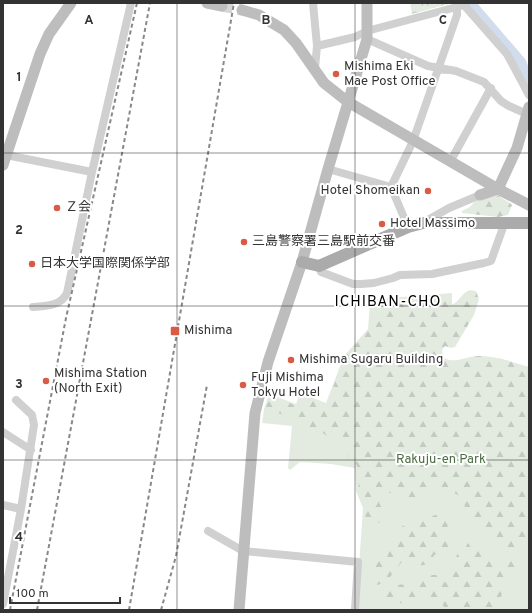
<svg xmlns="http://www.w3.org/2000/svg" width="532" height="613" font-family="Overpass,'Noto Sans JP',sans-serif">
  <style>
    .green { fill: #e3ebe0 }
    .forest { fill: url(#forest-firs) }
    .park { fill: url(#park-crowns) }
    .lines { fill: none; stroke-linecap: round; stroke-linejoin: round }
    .stream { stroke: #d1dcec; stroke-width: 2 }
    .river { stroke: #d1dcec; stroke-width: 13 }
    .secondary-tunnel { stroke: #d6d6d6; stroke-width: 11; stroke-dasharray: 11 5.5; stroke-linecap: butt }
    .street { stroke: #d0d0d0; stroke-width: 8 }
    .secondary { stroke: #bdbdbd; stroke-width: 11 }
    .primary { stroke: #ababab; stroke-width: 12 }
    .rail { stroke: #888; stroke-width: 2; stroke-dasharray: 4 3; stroke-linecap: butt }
    .grid { fill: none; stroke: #333; stroke-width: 1; stroke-opacity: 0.55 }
    .poi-dot { fill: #d95a45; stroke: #fff; stroke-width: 1.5 }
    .labels { text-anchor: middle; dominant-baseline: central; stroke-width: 4; stroke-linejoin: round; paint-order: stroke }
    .poi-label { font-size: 13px; fill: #333; stroke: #fff; text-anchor: start }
    .park-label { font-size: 13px; fill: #4d6c42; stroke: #fff }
    .quarter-label { font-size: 15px; letter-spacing: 1px; fill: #000; stroke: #fff }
    .grid-label { font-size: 13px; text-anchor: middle; font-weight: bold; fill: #333; stroke: #fff; stroke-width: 4; stroke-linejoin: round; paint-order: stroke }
  </style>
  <defs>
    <pattern id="forest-firs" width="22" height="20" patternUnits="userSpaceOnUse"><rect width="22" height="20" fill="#e3ebe0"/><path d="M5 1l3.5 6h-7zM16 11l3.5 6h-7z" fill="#c3cac1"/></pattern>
    <pattern id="park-crowns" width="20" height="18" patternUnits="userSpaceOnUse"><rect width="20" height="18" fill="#e3ebe0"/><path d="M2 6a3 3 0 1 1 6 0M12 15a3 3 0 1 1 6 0" fill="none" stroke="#c3cac1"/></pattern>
  </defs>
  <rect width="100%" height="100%" fill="#fff"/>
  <!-- green -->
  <path class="green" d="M452,293v13l-7,30 -15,21 50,25 19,-24 30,9v243h-173l7,-102 -7,-17 -1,-23 -24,-4 -31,-2 -10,8 -2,-2 4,-42 -30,-3 2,-14 5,-15 27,10 4,-11 26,10 18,-47 24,-27 2,-26 7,-4z"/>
  <!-- forest -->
  <path class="forest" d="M497,195l13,8 2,2 -4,10 -10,2 -36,-4v-2l8,-4 6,-7z
    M470,290l6,1 3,8 -5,16 -19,32 -4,1 -6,-2 -3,4 1,7c9,8 24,-1 35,-1 17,-1 35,7 51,12v180l-3,-3 -13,9 -11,-1 -5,-6v-5l-9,-5 -5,-6 -12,-6 -6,-11v-7l-7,-12 -4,-2 -13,-5h-6l-5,3 -5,9 -8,5c-12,-1 -21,-20 -32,-9 -3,2 -5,3 -6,7l6,10c-2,8 -5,11 -14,11l-3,-5h-3l1,-7 -7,-21 -2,-26c-14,-7 -7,-15 -6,-27l-4,-1 -12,3 -4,-1 -11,-8 -11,-1c-6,-7 -9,-18 -21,-13l-10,-4h-12l-1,-2 4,-16 28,11 4,-11 25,10 19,-48 25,-29 2,-21 1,-3 5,-3 59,-6 9,4 2,4 5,1c8,-4 7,-10 17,-14z
    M440,514l8,1 3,4c0,4 -5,7 -4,12 0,3 3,5 4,8 2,10 -10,14 -17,16l-4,9c-3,0 -7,2 -10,1 -7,-1 -11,-5 -17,-4 -9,8 -12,21 -26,24l-3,-5 -4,-15 10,-8 4,1 4,-2c-3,-6 -1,-13 3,-18l6,-2c2,-12 16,-17 27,-15l11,-6z
    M470,542l3,2 23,6 -2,14 2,2h4l1,-4 5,-3 2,1 6,-2 5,4 -3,6 -10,5c-2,13 -5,24 -8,37h-52l-5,-8 -4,1 -3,-4 -9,-5c-11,5 -27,13 -38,9 -2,-7 -1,-13 4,-18l21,-1 12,-11h5l3,2h9l3,3v3l2,2 3,-1c5,-10 4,-21 9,-29 1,-2 4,-2 5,-3 4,-3 3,-6 7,-8z"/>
  <!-- park -->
  <path class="park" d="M410,3h42l-40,11z"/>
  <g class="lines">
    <!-- stream -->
    <path class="stream" d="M441,73h7"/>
    <!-- river -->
    <path class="river" d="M471,6l49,57 9,24"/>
    <!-- secondary-tunnel -->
    <path class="secondary-tunnel" d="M222,6l20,4"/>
    <!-- street -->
    <path class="street" d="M313,3l4,43 -2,22
      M464,5l43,49 22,41
      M367,39l61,27 28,5 28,11 17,19 8,5 18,8
      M317,46l38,-9 12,-6 97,-26 2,-2
      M6,155l86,17
      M450,162l41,-74
      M328,169l63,18
      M426,221l23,-13 31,-13
      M408,227l-17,-40 22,-46 44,-126v-8
      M319,266l2,6 32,12h8l13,-1 19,-5 7,-3 32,-1 52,-11 7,-2 14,-39
      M33,307c13,-1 28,-1 34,-14l25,-121 39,-169
      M3,432l28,18
      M3,505l18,4
      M208,531l35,20 115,11 -3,48
      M3,604l18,-95 13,-84 -2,-10 -16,-15"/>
    <!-- secondary -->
    <path class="secondary" d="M207,3l15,3
      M242,10l17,5 25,15 12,13 28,40 24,19 150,87 31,16
      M3,165l37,-111 9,-20 22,-31
      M480,195l18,-6 19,-41 12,-41
      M239,610l16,-197 13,-51 34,-100 26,-93 39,-130v-36"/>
    <!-- primary -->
    <path class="primary" d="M302,262l17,4 89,-39 15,-4h106"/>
    <!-- rail -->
    <path class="rail" d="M10,610l56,-292 71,-315
      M37,610l113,-607
      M129,610l105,-607
      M161,610l15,-54 31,-171"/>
  </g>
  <!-- grid -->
  <path class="grid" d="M177,3v607M355,3v607M3,153h526M3,306h526M3,460h526"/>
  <!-- markers -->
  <g class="poi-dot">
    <circle cx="336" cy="74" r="4"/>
    <circle cx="428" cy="191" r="4"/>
    <circle cx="57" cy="208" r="4"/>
    <circle cx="382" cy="224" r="4"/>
    <circle cx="244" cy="242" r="4"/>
    <circle cx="32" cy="264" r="4"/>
    <rect x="170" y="326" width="10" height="10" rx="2"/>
    <circle cx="291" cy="360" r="4"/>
    <circle cx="46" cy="381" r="4"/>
    <circle cx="243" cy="385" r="4"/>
  </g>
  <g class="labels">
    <!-- poi labels -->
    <g class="poi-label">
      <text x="344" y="67">Mishima Eki<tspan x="344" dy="15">Mae Post Office</tspan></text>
      <text x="420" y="191" text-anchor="end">Hotel Shomeikan</text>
      <text x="65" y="208">Ｚ会</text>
      <text x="390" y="224">Hotel Massimo</text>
      <text x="252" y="242">三島警察署三島駅前交番</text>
      <text x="40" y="264">日本大学国際関係学部</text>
      <text x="184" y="331">Mishima</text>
      <text x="299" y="360">Mishima Sugaru Building</text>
      <text x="54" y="374">Mishima Station<tspan x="54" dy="15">(North Exit)</tspan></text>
      <text x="251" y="378">Fuji Mishima<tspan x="251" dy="15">Tokyu Hotel</tspan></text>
    </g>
    <!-- park labels -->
    <g class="park-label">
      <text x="441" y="460">Rakuju-en Park</text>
    </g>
    <!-- quarter labels -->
    <g class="quarter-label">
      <text x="388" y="302">ICHIBAN-CHO</text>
    </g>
  </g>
  <g class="grid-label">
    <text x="89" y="24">A</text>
    <text x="266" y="24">B</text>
    <text x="443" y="24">C</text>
    <text x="19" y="81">1</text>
    <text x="19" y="234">2</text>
    <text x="19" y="388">3</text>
    <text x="19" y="541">4</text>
  </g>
  <!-- border -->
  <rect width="532" height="613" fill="none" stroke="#333333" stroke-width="8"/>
  <!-- scale -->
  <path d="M10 597v6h110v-6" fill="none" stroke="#333333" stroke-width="2"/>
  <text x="16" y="597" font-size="12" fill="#333333" stroke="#ffffff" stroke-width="3" paint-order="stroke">100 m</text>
</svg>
